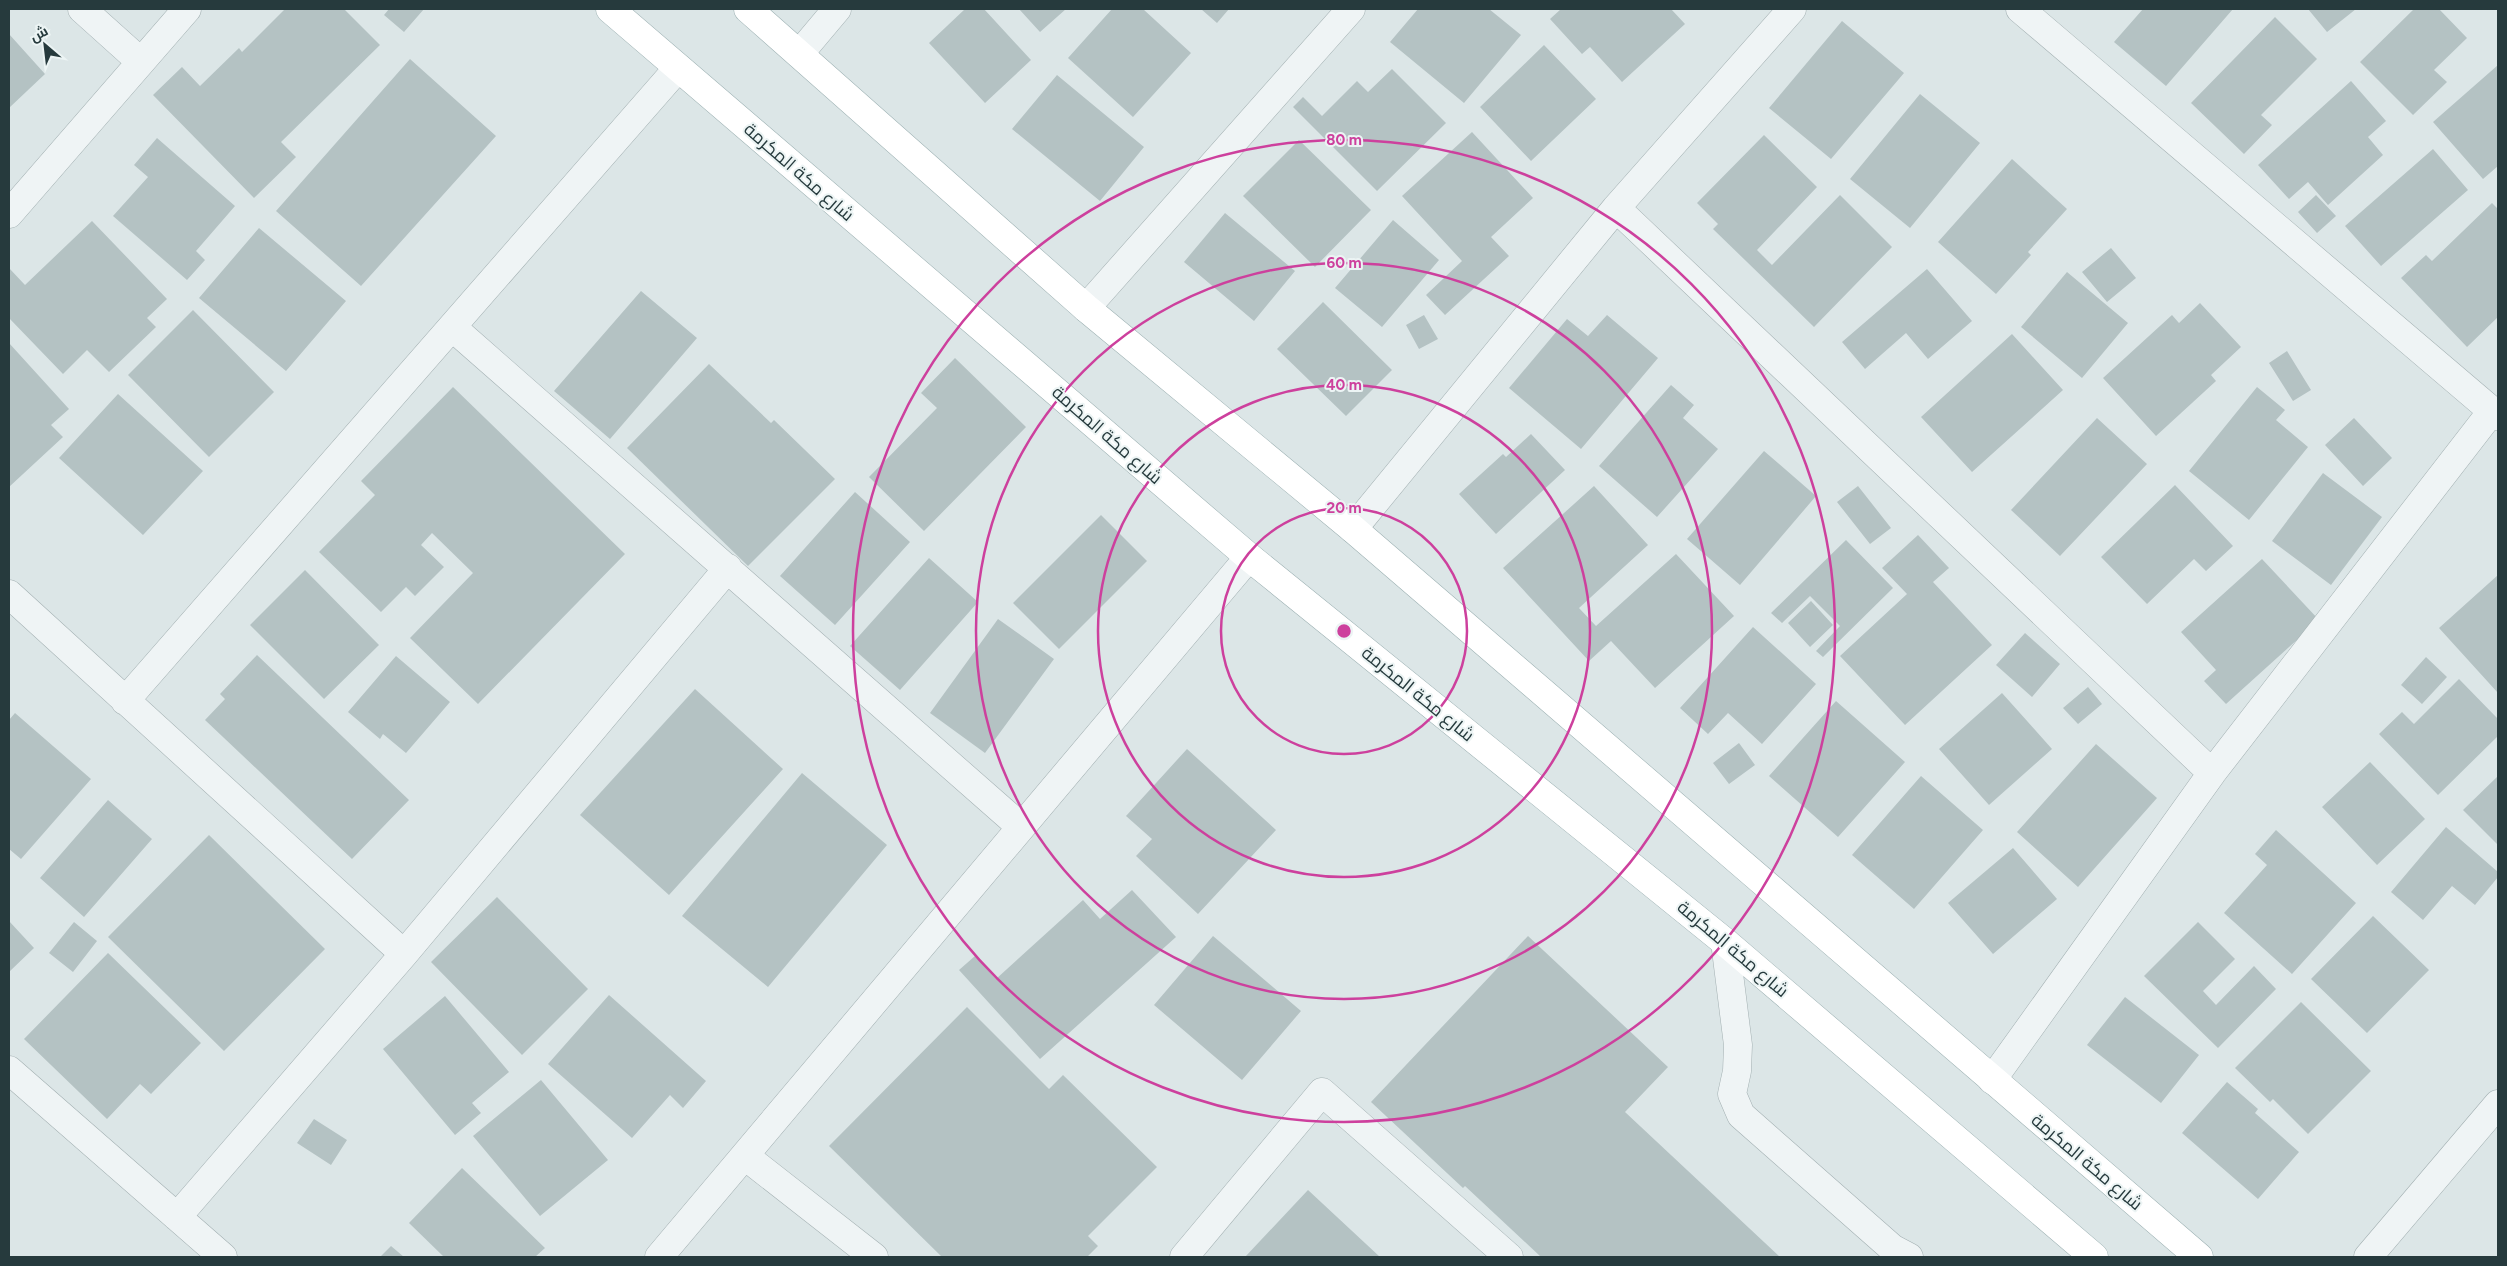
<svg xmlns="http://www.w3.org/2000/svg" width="2507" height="1266" font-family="Figtree,Cairo,sans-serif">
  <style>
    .building { fill: #b4c2c3 }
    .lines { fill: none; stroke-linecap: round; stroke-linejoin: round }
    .minor-casing { stroke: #a2afb1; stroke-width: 29 }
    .major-casing { stroke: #9cb0b2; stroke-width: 29 }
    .minor { stroke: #eff4f5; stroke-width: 28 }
    .major { stroke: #fff; stroke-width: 28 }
    .ring { fill: none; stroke: #cd409d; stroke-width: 2.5 }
    .labels { text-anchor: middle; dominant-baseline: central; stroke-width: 4; stroke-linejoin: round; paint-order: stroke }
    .street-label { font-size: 18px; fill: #263a3d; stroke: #ecf4f4 }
    .centre { fill: #cd409d; stroke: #ecf4f4; stroke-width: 2.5 }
    .ring-label { font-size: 15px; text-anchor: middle; font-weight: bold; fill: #cd409d; stroke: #ecf4f4; stroke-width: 4; stroke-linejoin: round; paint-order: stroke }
  </style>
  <rect width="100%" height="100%" fill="#dce6e7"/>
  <!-- building -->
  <path class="building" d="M285,9h59l36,36 -99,97 15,15 -42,41 -101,-103 29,-28 18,19 39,-38 3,4z
    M389,9h35l-20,23 -20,-17z
    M965,9h19l47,51 -46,43 -56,-60z
    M1019,9h47l-26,23z
    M1112,9h31l48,44 -58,64 -65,-59z
    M1201,9h28l-12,14z
    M1418,9h71l32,26 -57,68 -74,-61z
    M1561,9h110l14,15 -63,58 -32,-35 -8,7 -32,-35z
    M2143,9h90l-67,77 -52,-44z
    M2308,9h48l-29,23z
    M2414,9h25l28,29 -33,32 13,12 -34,33 -53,-53z
    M2275,17l42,42 -56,56 11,10 -28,29 -53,-51z
    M1842,21l62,52 -73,86 -62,-51z
    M9,34l36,40 -36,34z
    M1544,45l52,54 -65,62 -51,-54z
    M410,59l86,77 -135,150 -85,-75z
    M2498,65v101l-15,13 -50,-57z
    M1392,69l54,54 -69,68 -84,-84 10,-10 19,19 35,-35 11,11z
    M1057,75l87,72 -44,54 -88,-72z
    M2351,81l35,40 -18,16 15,18 -55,50 -20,-23 -19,17 -31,-34z
    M1920,94l60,49 -70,85 -60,-49z
    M1472,132l61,66 -42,39 18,19 -64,59 -19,-20 36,-34 -60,-65z
    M1764,135l53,52 -60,63 15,15 68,-70 52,52 -78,80 -101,-98 5,-5 -21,-21z
    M157,138l78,68 -39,45 9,9 -18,20 -74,-64 35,-39 -14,-12z
    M1299,140l72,70 -56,57 -72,-71z
    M2433,149l35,41 -87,76 -36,-40z
    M2012,159l55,50 -39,43 3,3 -35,39 -58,-52z
    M2316,195l20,21 -19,17 -19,-21z
    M2492,203l6,6v108l-31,30 -66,-69 25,-23 6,6z
    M1225,213l70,58 -41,50 -70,-59z
    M1393,220l46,40 -57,67 -47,-39z
    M92,221l75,78 -20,19 9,9 -47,45 -22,-22 -24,24 -54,-56v-50l16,17z
    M259,228l87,73 -60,70 -87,-73z
    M2111,248l25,30 -29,24 -25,-30z
    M1927,269l45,52 -44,38 -22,-26 -41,36 -23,-27z
    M2067,272l61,51 -46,55 -61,-51z
    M641,291l56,47 -87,101 -56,-48z
    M1323,302l69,68 -46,46 -69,-67z
    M2200,303l41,44 -30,28 5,6 -60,55 -53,-58 69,-63 7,8z
    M193,310l81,82 -65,65 -81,-82z
    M1424,315l14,24 -19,10 -13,-24z
    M1607,315l51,43 -77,91 -72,-61 58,-69 21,17z
    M2012,334l51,56 -91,82 -51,-55z
    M9,343l60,66 -18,16 12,12 -54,50z
    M2287,351l24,39 -18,11 -24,-38z
    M955,358l71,69 -102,104 -55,-54 68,-69 -16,-15z
    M709,364l62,59 3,-3 61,59 -87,87 -121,-118z
    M1671,385l23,20 -11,13 35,31 -61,68 -58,-51z
    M453,387l172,167 -147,150 -68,-66 63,-65 -41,-40 -11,12 23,22 -29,29 -9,-9 -25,25 -62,-60 56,-57 -14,-14z
    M2257,387l28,23 -9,10 32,27 -59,73 -60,-49z
    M118,394l85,77 -60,64 -84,-77z
    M2097,418l50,46 -87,92 -49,-46z
    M2354,418l38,40 -29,28 -38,-41z
    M1531,434l34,36 -69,64 -37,-40 44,-40 3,3z
    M1764,451l52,45 -76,89 -53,-46z
    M2323,473l59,44 -51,68 -59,-44z
    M2175,485l58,61 -27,25 -12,-12 -47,45 -46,-47z
    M1594,486l54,59 -69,63 17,18 80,-72 58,62 -79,72 -44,-47 -22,20 -86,-93z
    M1858,486l33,42 -21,16 -33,-42z
    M855,492l55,50 -75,83 -55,-49z
    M1101,515l46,46 -88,88 -46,-46z
    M1918,535l31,33 -16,14 59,63 -87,80 -65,-69 67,-62 -25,-26z
    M1846,540l47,48 -70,69 -7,-6 24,-25 -30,-30 -28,27 -11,-10z
    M929,558l49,44 -78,88 -50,-44z
    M2262,559l57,61 -93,84 -22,-23 12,-11 -35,-38z
    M305,570l74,75 -55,54 -74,-74z
    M2498,575v118l-59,-65z
    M1811,601l22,24 -23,22 -22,-24z
    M998,619l56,40 -69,94 -55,-40z
    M1753,627l63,57 -54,60 -34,-31 -20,21 -28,-26z
    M2025,633l35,31 -28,33 -36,-32z
    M257,655l152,145 -57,59 -147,-139 20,-21 -5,-5z
    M396,656l54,46 -44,51 -23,-19 -3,5 -32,-27z
    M2426,657l21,20 -25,27 -21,-19z
    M2459,679l39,40v17l-60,59 -59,-61 23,-22 12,12z
    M2088,687l14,17 -24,20 -15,-16z
    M695,689l88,80 -114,126 -89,-80z
    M2002,693l50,56 -63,56 -50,-56z
    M1836,701l69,61 -67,75 -69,-61z
    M15,713l76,66 -70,80 -12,-10v-129z
    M1739,743l16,22 -26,19 -16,-21z
    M2096,744l61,54 -79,89 -61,-55z
    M1187,749l89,81 -78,84 -62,-58 16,-17 -26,-23z
    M2370,762l55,57 -48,46 -55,-58z
    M802,773l85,72 -119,142 -86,-71z
    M1921,776l62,54 -69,79 -62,-54z
    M2498,776v69l-35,-35z
    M108,800l44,39 -68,78 -44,-39z
    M2446,827l52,45v5l-23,28 -23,-19 -29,34 -32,-28z
    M2276,830l80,73 -64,71 -68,-61 43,-48 -12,-11z
    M209,835l116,114 -101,102 -116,-114z
    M2013,848l44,51 -64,55 -45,-51z
    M1132,890l44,47 -136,122 -81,-89 16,-14 21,23 87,-79 17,19z
    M497,897l91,92 -66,66 -91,-93z
    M2373,916l56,54 -62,63 -56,-54z
    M9,921l25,27 -25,24z
    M74,922l23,19 -24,31 -24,-19z
    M2198,922l37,37 -32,32 13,14 38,-39 22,23 -58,59 -74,-72z
    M1213,936l88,75 -59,69 -88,-75z
    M1528,936l140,131 -43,45 155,145h-239l-76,-71 -2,2 -92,-86z
    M108,953l93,90 -50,51 -11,-10 -33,35 -83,-80z
    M609,995l97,86 -23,27 -13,-13 -38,43 -84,-74z
    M445,996l64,76 -37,31 9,10 -26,22 -72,-86z
    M2125,997l74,58 -38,48 -74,-58z
    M2301,1002l70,69 -63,63 -35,-35 -3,3 -35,-34z
    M967,1007l82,82 14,-14 94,92 -69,69 10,10 -11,11h-145l-113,-111z
    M541,1080l67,80 -68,56 -67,-80z
    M2227,1082l31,27 -3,4 44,39 -41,47 -76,-66z
    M314,1119l33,21 -16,25 -34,-22z
    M462,1168l83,80 -10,9h-91l-35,-34z
    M1308,1190l72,67h-135z
    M391,1246l13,11h-24z"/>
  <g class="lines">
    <defs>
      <path id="minor" d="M82,9l59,53
        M2020,9l478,407
        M800,53l37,-44
        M1616,208l596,565
        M9,214l178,-205
        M1086,308l265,-299
        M452,327l569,500
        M1353,529l263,-321 176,-199
        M9,594l395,360
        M125,701l553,-633
        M1725,942l13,103 -1,26 -5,23 9,21 151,133 17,9
        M9,1070l214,187
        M1992,1080l220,-307 280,-362
        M745,1156l129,101
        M177,1217l227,-263 324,-386
        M659,1257l590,-700
        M1184,1257l138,-165 187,165
        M2368,1257l130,-153"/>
      <path id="major" d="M610,9l639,548 476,385 369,315
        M748,9l338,299 267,221 846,728"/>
    </defs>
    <!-- minor casing -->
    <use href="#minor" class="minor-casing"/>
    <!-- major casing -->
    <use href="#major" class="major-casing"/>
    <!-- minor -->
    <use href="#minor" class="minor"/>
    <!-- major -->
    <use href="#major" class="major"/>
  </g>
  <!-- distance rings -->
  <g class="ring">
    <circle cx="1344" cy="631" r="123"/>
    <circle cx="1344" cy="631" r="246"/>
    <circle cx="1344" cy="631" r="368"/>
    <circle cx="1344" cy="631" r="491"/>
  </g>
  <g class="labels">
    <!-- street labels -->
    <g class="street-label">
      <text transform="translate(799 172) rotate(41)">شارع مكة المكرمة</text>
      <text transform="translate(1107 435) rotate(41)">شارع مكة المكرمة</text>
      <text transform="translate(1418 694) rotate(39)">شارع مكة المكرمة</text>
      <text transform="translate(1733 949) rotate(40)">شارع مكة المكرمة</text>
      <text transform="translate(2087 1162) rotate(40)">شارع مكة المكرمة</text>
    </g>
  </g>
  <circle cx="1344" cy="631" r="8" class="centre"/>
  <g class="ring-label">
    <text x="1344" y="145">80 m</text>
    <text x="1344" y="268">60 m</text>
    <text x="1344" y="390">40 m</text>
    <text x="1344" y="513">20 m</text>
  </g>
  <!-- border -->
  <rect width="2507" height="1266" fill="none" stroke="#263a3d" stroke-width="20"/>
  <!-- north arrow -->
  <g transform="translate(45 45) rotate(332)" stroke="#ecf4f4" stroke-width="4" paint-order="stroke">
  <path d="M0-4L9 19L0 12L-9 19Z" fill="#263a3d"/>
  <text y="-8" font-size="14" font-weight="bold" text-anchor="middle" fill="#263a3d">ش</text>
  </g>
</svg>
